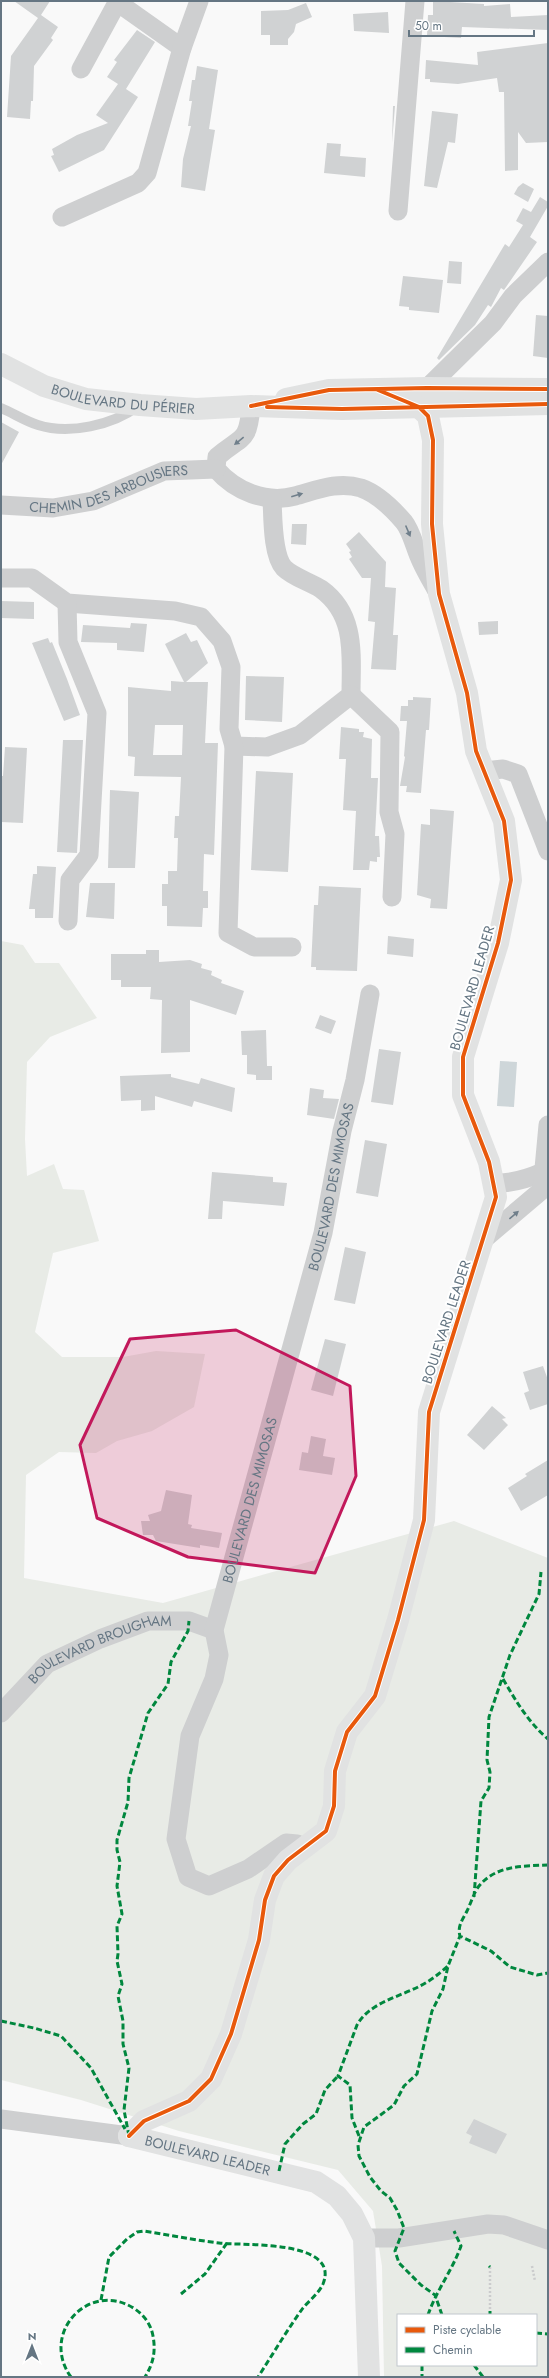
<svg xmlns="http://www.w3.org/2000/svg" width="549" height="2378" font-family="Jost,sans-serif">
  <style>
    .green { fill: #e8ebe6; fill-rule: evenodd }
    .water { fill: #ced6d9 }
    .building { fill: #d0d2d3; fill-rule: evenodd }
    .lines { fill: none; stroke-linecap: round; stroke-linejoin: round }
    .path { stroke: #cbcccd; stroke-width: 2.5; stroke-dasharray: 2 2; stroke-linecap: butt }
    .lane { stroke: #cecfd0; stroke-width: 10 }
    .street { stroke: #cecfd0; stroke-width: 19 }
    .secondary { stroke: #e1e2e2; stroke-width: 22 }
    .quiet { stroke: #00873e; stroke-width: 3; stroke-dasharray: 6 3; stroke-linecap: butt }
    .cycleway-casing { stroke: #fff; stroke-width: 6 }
    .cycleway { stroke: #e8590c; stroke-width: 4 }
    .oneway { fill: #707f8b }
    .marked { fill: #c2185b; fill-opacity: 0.2; stroke: #c2185b; stroke-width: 3; stroke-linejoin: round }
    .labels { text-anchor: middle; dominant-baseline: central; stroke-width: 4; stroke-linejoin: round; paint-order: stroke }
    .street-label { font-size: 14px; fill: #657683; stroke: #fff }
  </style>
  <rect width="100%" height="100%" fill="#f9f9f9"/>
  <!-- green -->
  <path class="green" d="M1,941l22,4 12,18h24l38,55 -47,19 -23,25 -2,77 2,37 27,-12 9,25 21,1 15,51 -46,12 -18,79 27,25h61l33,-6 49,3 -11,53 -42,24 -35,10 -21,12 -37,-1 -33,23 -2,103 139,25 291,-82 94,37v819h-164l-2,-111 -9,-55 -35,-41 -159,-39 -98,-31 -80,-20zM398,2315h138v50h-138z"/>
  <!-- water -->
  <path class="water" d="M500,1061l17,1 -3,45 -17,-1z"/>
  <!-- building -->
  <path class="building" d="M14,1h36l-9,14 17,12 -7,11 2,2 -19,26 -1,35h-2l-1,18 -23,-2 4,-61 27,-38z
    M433,1l51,3v2l26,-2 1,13 37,-2v15l-86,-3 -1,11 -34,-2 1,-21h5z
    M306,3l6,14 -16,7 -2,8 -6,7v6h-18v-10h-9v-24l27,-1z
    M388,12l1,21 -35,-2 -1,-17z
    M137,30l18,12 -29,47 12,8 -34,53 -45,22 -8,-16 3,-1 -2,-6 25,-14 31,-12 -12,-8 22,-31 -11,-7 10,-15 -3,-2z
    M548,43v99l-22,1 -8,-11v38l-13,1 -1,-79h-5l-2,-14 -39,6 -28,-2v-3h-5l1,-19 52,5 -1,-13z
    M197,66l21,4 -9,59 6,1 -10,61 -24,-4 2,-28 8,-33h-3l4,-25h-3l3,-21h3z
    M393,106h2l-3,37z
    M432,111l26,3 -3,29 -7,-1 -11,46 -13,-2z
    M327,143l14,1 -1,12 26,2 -1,19 -41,-4z
    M523,183l11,6 -6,13 -14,-8 4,-7z
    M540,197l8,5v4l-18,31 7,5 -33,48 -3,-2 -10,19 -3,-2 -13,20 -36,35 -2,-2 68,-114 4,3 14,-22 -7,-4 7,-13 8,4z
    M449,261l13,1 -1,22 -14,-1z
    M403,276l40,4 -4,33 -30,-3v-3l-10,-1z
    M536,315l12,1v42l-15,-2z
    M1,422l18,10 -18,33z
    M292,524h15l-1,21 -15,-1z
    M359,532l27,30 -1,25 11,1 -3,47h5l-2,35 -25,-1 4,-47 -7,-1 3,-43h-9l-13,-19 3,-2 -3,-5 2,-1 -5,-7z
    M1,601l33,1v17l-33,-1z
    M498,621v13l-19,1 -1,-13z
    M131,623l16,1 -3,28 -27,-2v-7l-36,-1 2,-17 47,3z
    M186,633l5,9 6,-2 11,23 -22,19h22l-3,61h13l-4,112 -10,-1 -1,37h5v17h-5l-1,19 -35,-1v-20h-5v-22h6v-13h9l1,-33h-4l1,-22h4l2,-39 -47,-1 1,-19 -7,-1v-69l43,4v-10l13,1 -19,-38zM155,725h28l-1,30h-29z
    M48,638l2,5 2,-1 15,37 13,36 -16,6 -32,-78z
    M246,676l38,1 -2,45 -37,-2z
    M413,697l18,1 -2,32h-3l-5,63 -15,-1 1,-6h-7l5,-29 -1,-1 3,-35h-7l1,-15h7v-6h5z
    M341,727l18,2v3h5l-1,5 9,2 -1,39h7l-3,58h4l1,21h-3v5l-7,-1 -1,9h-16l3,-59 -13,-1 3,-51h-7z
    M63,740h20l-6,113 -20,-1z
    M5,747l22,1 -4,75 -22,-1v-46h2z
    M256,771l37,2 -5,99 -37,-2z
    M110,790l29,2 -4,76h-27z
    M430,809l24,2 -7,98 -17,-1 1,-9 -14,-4 4,-71 9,1z
    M37,866l19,1 -3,51h-18v-9h-6l4,-35h4z
    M90,883h25l-1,36 -28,-2z
    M319,886l42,2 -4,83 -41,-1v-3h-5l3,-62h4z
    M388,936l26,3 -1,18 -26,-3z
    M146,950h13v12l31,-2 12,4 -1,4 11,3 -1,4 11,5 -1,3 23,8 -8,24 -46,-15v52l-29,1 1,-53 -12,-1 1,-12h-30v-7h-10v-26h35z
    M320,1015l16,6 -5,13 -16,-6z
    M266,1030l1,36h5v14h-16v-5l-9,-1v-19h-5l-1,-24z
    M379,1049l22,3 -8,53 -22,-3z
    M171,1074v3l28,7 2,-6 34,10 -3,24 -38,-11 -2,6 -37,-11v14l-14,1v-11l-20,1 -1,-25z
    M310,1088l14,2 -1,8 16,1 -5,20 -27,-4z
    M365,1140l22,4 -9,53 -22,-4z
    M212,1172l61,5v5l14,1 -3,23 -61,-5 -1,18h-14z
    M345,1247l21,5 -11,52 -21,-4z
    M325,1339l21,5 -13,52 -22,-6z
    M543,1366l5,14v24l-18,6 -6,-17 5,-2 -6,-19z
    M492,1406l14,12 -4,1 6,6 -24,25 -17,-15z
    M311,1436l15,3 -3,17 12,2 -3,17 -33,-5 3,-18 6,1z
    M548,1460v35l-27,16 -13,-23 19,-12 -2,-2z
    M166,1490l26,5 -4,29 4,1 -1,3 31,5 -3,15 -19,-3v3l-44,-7 -3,-6h-10l-2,-14h9l-2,-6 13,-4z
    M474,2119l33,15 -11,20 -27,-11 3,-7 -6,-3z"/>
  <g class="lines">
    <!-- path -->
    <path class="path" d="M532,2266l3,15
      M490,2267v44"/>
    <!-- lane -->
    <path class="lane" d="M1,408c12,5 24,13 37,17 31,10 75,0 100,-19"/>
    <!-- street -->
    <g class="street">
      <path d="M117,2l65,46"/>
      <path d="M81,69l37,-68"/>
      <path d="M398,211l17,-210"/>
      <path d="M62,217l76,-34 9,-10 35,-125 17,-47"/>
      <path d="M427,388l66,-65 20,-27 35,-34"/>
      <path d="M251,406c-3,38 -9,29 -34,51l-1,12c19,22 50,35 79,27 22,-6 43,-15 66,-8 17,6 31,20 43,34 8,10 11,27 17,39 5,11 11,21 17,32"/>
      <path id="s1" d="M1,505l52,3 40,-7 71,-30 52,-2"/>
      <path d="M1,578h31l35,25 108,8 26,6 21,24 9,26 -2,62 5,17 33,1 33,-12 51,-40c0,-39 6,-80 -30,-106 -11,-7 -28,-12 -37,-21 -12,-13 -11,-52 -12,-69"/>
      <path d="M67,603l1,39 29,71 -8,142 -19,25 -2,41"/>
      <path d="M351,695l39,37 -1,80 6,22 -3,63"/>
      <path d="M234,746l-6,187 26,14h38"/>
      <path d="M484,771l19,-2 15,5 30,77"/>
      <path d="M493,1183c18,1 34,-4 50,-11"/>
      <path d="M483,1240l59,-50 6,-65"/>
      <path id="s2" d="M1,1713l46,-49 53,-25 48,-18h41l25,9"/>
      <path id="s3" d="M303,1848l-6,-4 -11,-1 -38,26 -39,17 -21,-9 -12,-38 14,-103 24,-57 5,-24 -5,-25 109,-397 19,-102 13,-51 15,-86"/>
      <path d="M1,2119l128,17"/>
      <path d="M364,2238h35l89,-14 16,1 44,15"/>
    </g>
    <!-- secondary -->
    <g class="secondary">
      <path id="s4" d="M1,364l43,22 42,13 54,6 56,4 55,-3 91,3 206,-5"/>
      <path d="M286,399l43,-9 98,-2 121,1"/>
      <path d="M129,2136l15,-15 45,-20 22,-22 20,-45 28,-94 6,-40 9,-24 14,-16 38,-29 8,-25 1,-35 12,-39 28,-36 23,-76 26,-100 5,-108 67,-215 -7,-35 -26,-67v-38l35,-114 13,-63 -7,-59 -28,-70 -9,-58 -28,-99 -7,-70 1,-84 -5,-24 -9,-9 -41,-17"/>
      <path id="s5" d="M129,2136l187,46 21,14 15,18 12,24 5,139"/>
    </g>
    <!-- quiet -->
    <path class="quiet" d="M503,1679c13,22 25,43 45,60
      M548,1865c-24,1 -52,0 -69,21 -5,6 -8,17 -12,25 -4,8 -10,15 -7,25l31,15 19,16 27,8 11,-2
      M474,1897l7,-96 8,-13 1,-16 -3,-12 2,-43 21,-62 29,-61 2,-22
      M1,2021l33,7 27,8 30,32 34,61
      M129,2136l-5,-26 5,-42 -6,-24v-23l-5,-25 4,-12 -5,-23 1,-7 -1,-28 5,-12 -5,-28 3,-24 -3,-12v-10l11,-38 1,-24 19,-65 20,-29 3,-22 17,-31 1,-10
      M359,2136l-7,-18 -2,-33 -12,-9 19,-51c12,-22 42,-28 63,-39 10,-5 19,-12 28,-20
      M279,2171l6,-27 18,-20 13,-10 9,-24 13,-14
      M489,2266l1,1
      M181,2294l24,-20 22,-31
      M101,2300l8,-43 18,-18 10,-7 7,-1c25,4 50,9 75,12 23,3 122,-4 104,41 -4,9 -14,17 -20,24 -16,22 -30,46 -45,69
      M490,2311v4
      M428,2315c8,-24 24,-44 33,-69l-7,-15
      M442,2315l-7,-20 -14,-10 -22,-22 -4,-12 9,-23 -7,-18 -7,-12 -9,-7 -11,-14 -11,-21 -1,-11 6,-18 30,-22 10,-19 13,-12 15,-63 11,-22 5,-23 12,-30
      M536,2333l12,1
      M422,2365v12
      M474,2365l9,12
      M71,2377c-32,-44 19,-98 64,-68 10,7 16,16 18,27 3,16 0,28 -8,41"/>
    <defs>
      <path id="cycleway" d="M251,406l78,-16 98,-2 121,1
        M267,407l75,2 206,-5
        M129,2136l15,-15 45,-20 22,-22 20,-45 28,-94 6,-40 9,-24 14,-16 38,-29 8,-25 1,-35 12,-39 28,-36 23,-76 26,-100 5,-108 67,-215 -7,-35 -26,-67v-38l35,-114 13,-63 -7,-59 -28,-70 -9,-58 -28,-99 -7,-70 1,-84 -5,-24 -9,-9 -41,-17"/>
    </defs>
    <!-- cycleway casing -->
    <use href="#cycleway" class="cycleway-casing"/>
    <!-- cycleway -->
    <use href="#cycleway" class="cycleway"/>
  </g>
  <!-- one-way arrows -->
  <defs><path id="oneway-solid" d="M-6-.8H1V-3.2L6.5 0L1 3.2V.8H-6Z"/></defs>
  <g class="oneway">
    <use href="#oneway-solid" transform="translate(239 441) rotate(141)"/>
    <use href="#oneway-solid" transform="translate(297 495) rotate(-16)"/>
    <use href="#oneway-solid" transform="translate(408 531) rotate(67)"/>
    <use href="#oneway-solid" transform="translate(514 1215) rotate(-40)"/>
  </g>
  <!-- marked area -->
  <path class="marked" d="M236,1330l114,56 6,90 -41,97 -127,-16 -91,-39 -17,-73 50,-106z"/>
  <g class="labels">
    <!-- street labels -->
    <g class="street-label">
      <text stroke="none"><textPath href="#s4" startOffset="129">BOULEVARD DU PÉRIER</textPath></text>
      <text stroke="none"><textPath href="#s1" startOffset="111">CHEMIN DES ARBOUSIERS</textPath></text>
      <text transform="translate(472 988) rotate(-74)">BOULEVARD LEADER</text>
      <text stroke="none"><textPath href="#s3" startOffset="844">BOULEVARD DES MIMOSAS</textPath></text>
      <text transform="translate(446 1322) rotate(-72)">BOULEVARD LEADER</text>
      <text stroke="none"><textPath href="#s3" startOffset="520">BOULEVARD DES MIMOSAS</textPath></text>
      <text stroke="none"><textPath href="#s2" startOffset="122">BOULEVARD BROUGHAM</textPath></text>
      <text stroke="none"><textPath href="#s5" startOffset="81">BOULEVARD LEADER</textPath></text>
    </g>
  </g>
  <!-- border -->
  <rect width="549" height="2378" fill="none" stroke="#657683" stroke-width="4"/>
  <!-- legend -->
  <rect x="397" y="2314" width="140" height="52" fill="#ffffff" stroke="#c1c8cd"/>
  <rect x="405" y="2327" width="20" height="6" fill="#e8590c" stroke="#c1c8cd"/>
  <text x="433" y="2334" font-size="12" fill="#657683">Piste cyclable</text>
  <rect x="405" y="2347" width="20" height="6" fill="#00873e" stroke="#c1c8cd"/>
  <text x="433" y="2354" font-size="12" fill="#657683">Chemin</text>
  <!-- north arrow -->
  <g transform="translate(32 2346)" stroke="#ffffff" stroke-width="3" paint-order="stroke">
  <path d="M0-3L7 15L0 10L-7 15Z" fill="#657683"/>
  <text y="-6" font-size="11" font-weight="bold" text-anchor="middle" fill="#657683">N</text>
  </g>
  <!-- scale -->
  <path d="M409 30v6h125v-6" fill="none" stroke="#657683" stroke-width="2"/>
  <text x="415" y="30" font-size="12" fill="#657683" stroke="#ffffff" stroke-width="3" paint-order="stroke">50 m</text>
</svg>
